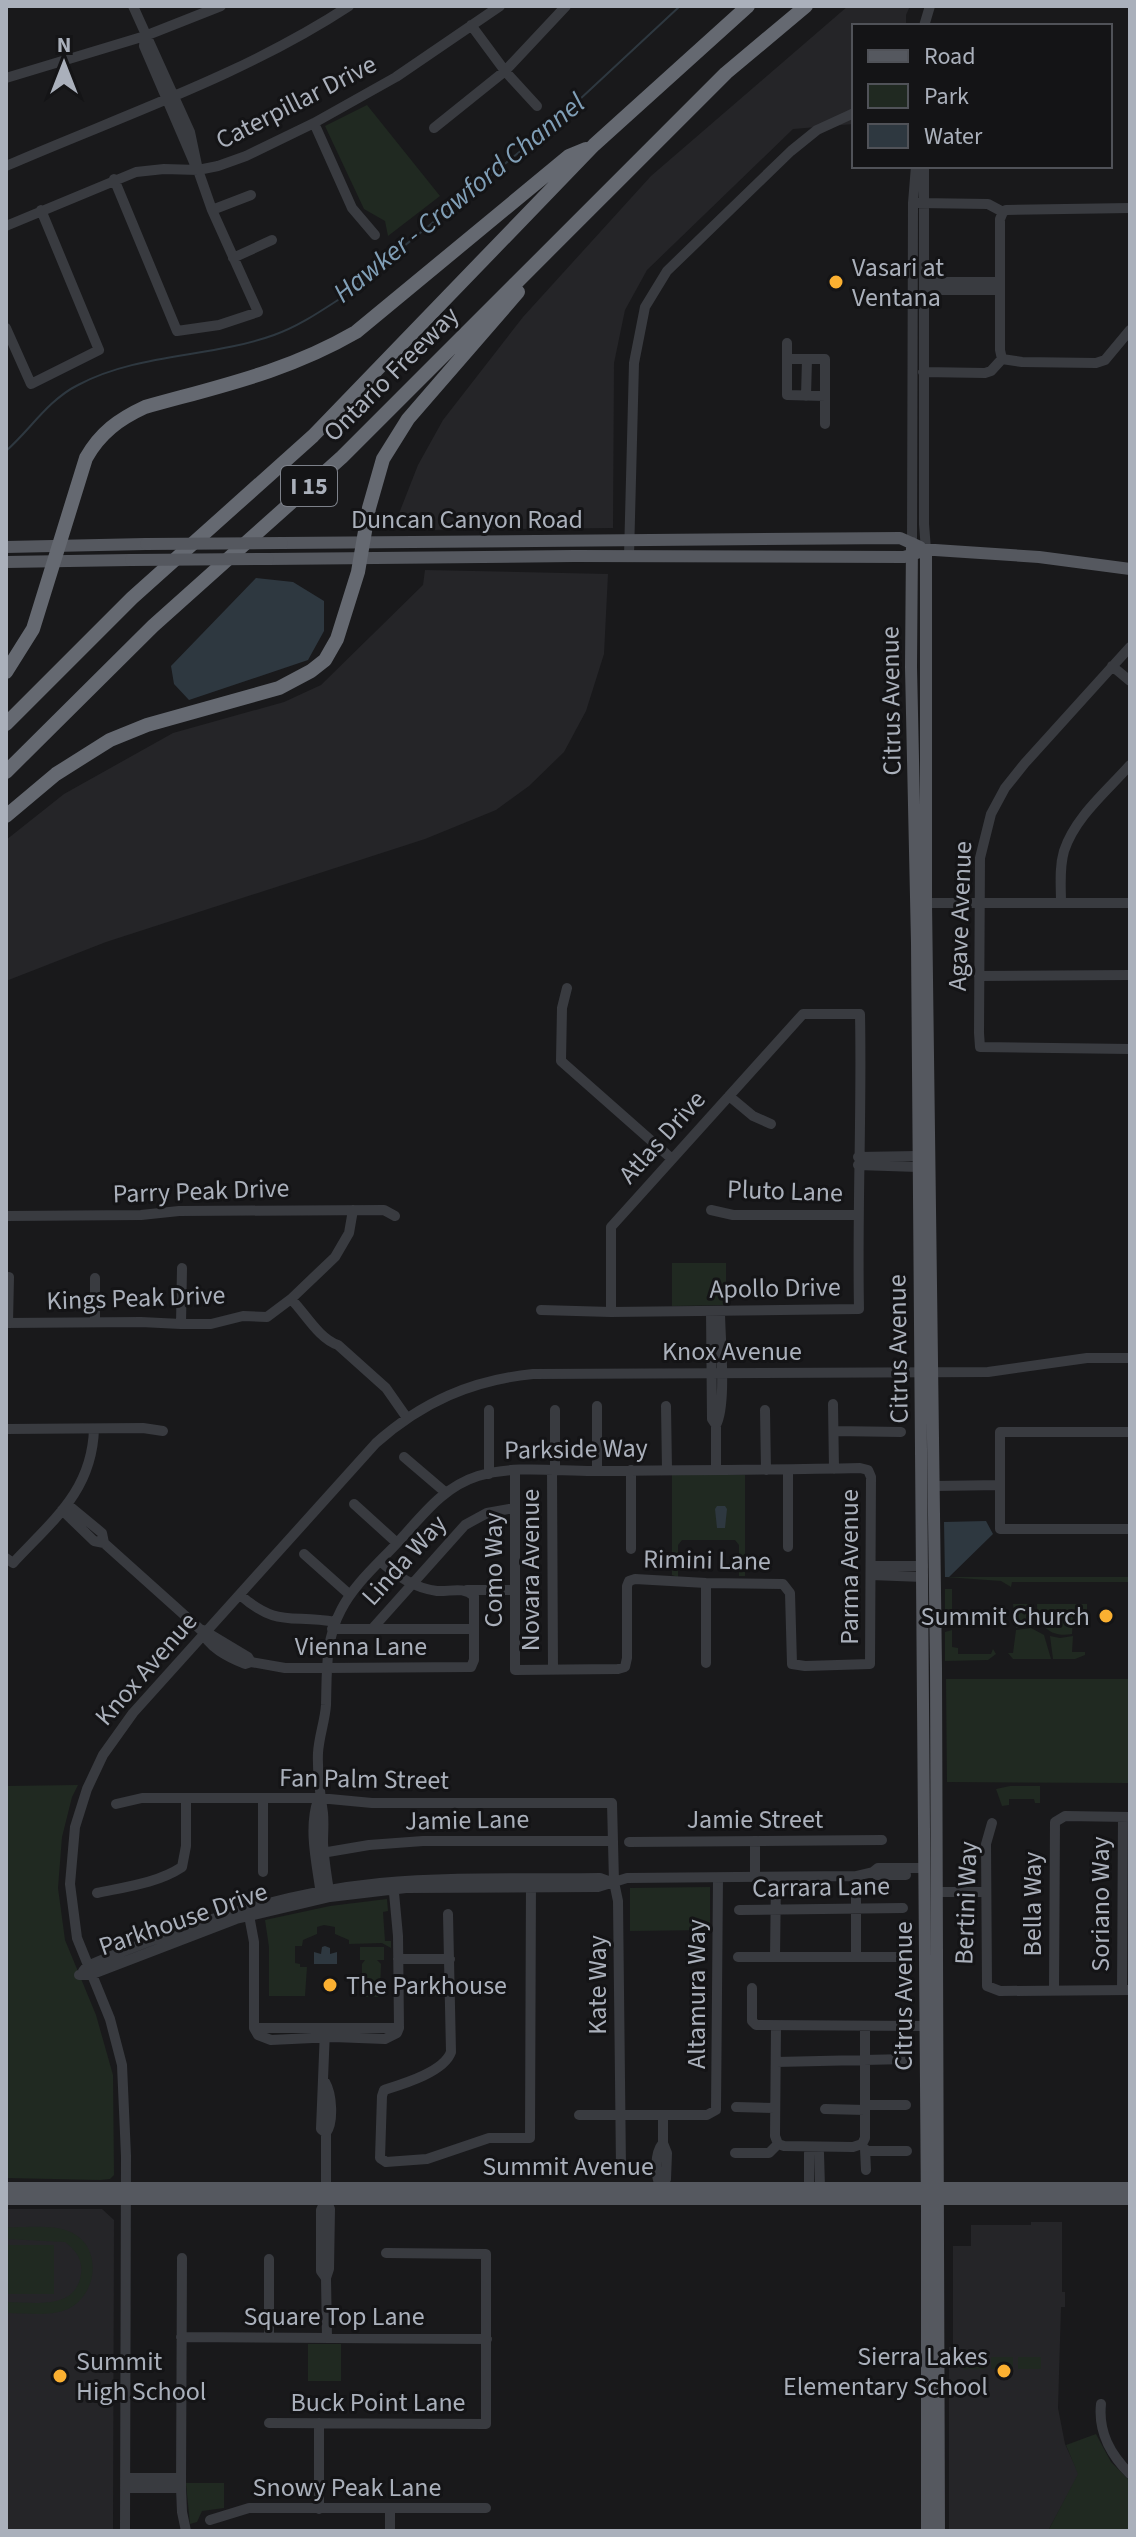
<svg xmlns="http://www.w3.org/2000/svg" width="1136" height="2537" font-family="'Source Sans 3',sans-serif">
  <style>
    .built { fill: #252528 }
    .green { fill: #202921 }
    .water { fill: #2e3840 }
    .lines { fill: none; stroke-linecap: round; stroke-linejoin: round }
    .stream { stroke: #2e3840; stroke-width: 2 }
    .minor { stroke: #393b40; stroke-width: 10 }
    .major { stroke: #55585f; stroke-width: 12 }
    .highway { stroke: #656971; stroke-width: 14 }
    .major-bridge { stroke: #55585f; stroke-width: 12 }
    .poi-dot { fill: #fbb031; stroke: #141416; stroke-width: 3 }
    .labels { text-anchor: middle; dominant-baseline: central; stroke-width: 6; stroke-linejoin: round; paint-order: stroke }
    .shield { fill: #141416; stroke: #7d818a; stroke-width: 2 }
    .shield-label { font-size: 24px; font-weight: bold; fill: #aab0bb }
    .street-label { font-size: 26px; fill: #aab0bb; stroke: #141416 }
    .poi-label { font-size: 26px; fill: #aab0bb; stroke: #141416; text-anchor: start }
    .water-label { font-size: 28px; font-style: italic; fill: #809fb7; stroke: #141416 }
  </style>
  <rect width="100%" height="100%" fill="#19191b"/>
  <!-- built -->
  <path class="built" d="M848,6h62l-4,9v11h-52v98l-61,5 -146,141 -22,40 -11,53 -1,165 -192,2 -1,-14h-22l20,-51 25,-45 80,-103 128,-141z
    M425,570l183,4 -4,80 -18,57 -22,41 -35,34 -33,24 -71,29 -319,103 -100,39v-141l58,-46 109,-61 111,-31 37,-17 102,-100z
    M6,2209h96l12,11 -1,311h-107z
    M1031,2222h31v70h3v15h-4l-3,101 7,36 14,30 -31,57h-99v-184l4,-1v-100h18v-21h60z"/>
  <!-- green -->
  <path class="green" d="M367,105l73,91 -52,40 -3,-15 -21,-12 -39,-83z
    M672,1263h54v42l-54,1z
    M672,1475h73v101h-6v-31l-4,-5h-53l-4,5v32l-6,-2z
    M945,1577h185v5h-118l-1,5 -10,-6z
    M945,1589h7v38l-7,-1z
    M1013,1604h20l4,23 -10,-2 -11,3z
    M1037,1604h50v14h-14l-1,16c-21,4 -35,-8 -35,-30z
    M1031,1628l13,7 7,24h-38l-5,-6h5l3,-23z
    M952,1630v17l6,1v6h33l2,-5 3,5 -8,6 -43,1v-29z
    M1050,1636l10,2 13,-2 -1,16h13v3l-10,4h-22z
    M946,1679h184v104l-183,-1z
    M78,1785l-6,12 -10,40 -4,51 7,52 31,75 17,60 1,100 -4,4 -10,1 -94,-2v-392z
    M1010,1786h30v17h-5l-1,-4h-25v6l-7,1 -6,-17z
    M710,1887v43l-80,1v-43z
    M387,1899l1,12 -5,1 2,29h6v7l-9,-5 -33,1v-4l-14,-6v-7l-11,-2 -7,2v7l-14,6 -1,6h-7v17l5,1v3h7l-2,29h-36v-49l-4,-27 65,-14z
    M360,1947h24v13h-7l4,4 -1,29 -2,4h-12l-4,-4v-29l3,-4h-5z
    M6,2227c19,1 44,-3 62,4 35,13 31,63 0,78 -18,8 -43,4 -62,4v-11c27,0 70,9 75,-28 2,-14 -5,-24 -16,-32l-59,-3z
    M6,2245h48v49h-48z
    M308,2344h33v37h-33z
    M963,2356l23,1v12h-23z
    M991,2357h22v12h-22z
    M1018,2357h23v12h-23z
    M1096,2434l15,28 19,19v50h-82l30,-57 -12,-29z
    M186,2483h38v25l-22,3 -5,11 -7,2z"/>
  <!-- water -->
  <path class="water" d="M256,578l37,4 31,19v30l-16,29 -119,40 -15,-16 -3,-18z
    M717,1506h8l2,3 -2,19h-8l-2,-19z
    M986,1521l7,13 -44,43h-4l-1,-55z
    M325,1946l5,2v6l7,-2v12h-23v-12l7,2 1,-7z"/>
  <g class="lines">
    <!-- stream -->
    <path class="stream" d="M6,451c24,-21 42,-51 72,-66 60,-32 132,-27 196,-50 23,-8 44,-22 64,-35l212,-173 130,-121"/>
    <!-- minor -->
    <path class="minor" d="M471,25l34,46 32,35
      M924,26l6,-20
      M145,36l-1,10 52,121
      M6,78l139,-42 76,-30
      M314,123l38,85 23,27
      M434,128l71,-57 61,-65
      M6,166c115,-50 238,-91 343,-160
      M924,166v358l2,26
      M114,179l63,152 42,-6 39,-13 -46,-102 -14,-40 -8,-38 -57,-126
      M919,203l69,1 15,8
      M212,210l39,-15
      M1003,212l3,-2 124,-2
      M6,226l130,-54 28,-3 34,1 20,-4 28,-10 68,-33 82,-46 104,-71
      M233,258l39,-18
      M924,285l11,5h64
      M924,285l12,-3h63
      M6,328l25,56 68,-34 -58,-140
      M787,343v52l38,1
      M787,359h38v65
      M1002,359l-2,-9v-131l3,-7
      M1002,359l20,3 74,1 9,-3 25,-30
      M923,372l62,1 6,-2 11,-12
      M806,396l1,-37
      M912,543l1,-340 3,-37
      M629,556l5,-193 11,-56 22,-36 124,-120 26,-21 37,-17
      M1130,647l-105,116 -20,25 -14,26 -11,44 -1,175 1,14 150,2
      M1112,666l18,15
      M926,903h204
      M1061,903c0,-17 -2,-35 3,-52 11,-34 43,-60 66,-86
      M979,976l151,-1
      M567,988l-5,20 -1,53 111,98
      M729,1096l24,20 18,8
      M858,1157l59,-1
      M858,1165l60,2
      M711,1210l22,5h125
      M6,1216l135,-1 38,-4 205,-1 11,6
      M95,1278v44
      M291,1299c14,14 28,40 47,46l48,43 21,30
      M541,1310l70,2 248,-3c-2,-99 3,-196 1,-295h-57l-192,213v85
      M711,1311l1,108 4,6
      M6,1323l135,-1 40,2h30l32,-8 24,1 24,-18 44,-42 14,-24 4,-23
      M8,1323l1,-46
      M181,1324l1,-56
      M833,1404l1,65
      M597,1406v65
      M666,1406l1,64
      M489,1410v64
      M765,1410l1,60
      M6,1429l137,-1 20,3
      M834,1431l67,1
      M1130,1432h-130v97h130
      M404,1457l41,35
      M716,1470v-45c11,-20 4,-88 4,-114
      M552,1471l1,199
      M555,1471v-61
      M934,1486l66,-1
      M354,1504l43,39
      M62,1510l32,31 10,2 -2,-10 -35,-29
      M104,1543l97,87c8,18 27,27 44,34l6,-2 34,6h41l145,-1 3,-7v-64c-11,-10 -24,-4 -37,-5 -23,-3 -40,-15 -57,-30
      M788,1547v-77
      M631,1549v-79
      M304,1554l46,41
      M6,1558l7,5c40,-43 79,-72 81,-134
      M871,1566h52
      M871,1575l52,2
      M706,1583v80
      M467,1590h48
      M240,1595c38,33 51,19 95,27
      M332,1629h142
      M372,1629l93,-104 22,-12 27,-5
      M203,1630l45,27 3,5
      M318,1800c-10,29 -1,64 3,95
      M116,1804l26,-6h177l53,5h240l2,79 4,19 3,267
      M992,1823l-6,21 1,142 13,5 130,-1
      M755,1841v36
      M629,1842l253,-2
      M316,1854l53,-9 54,-4h189
      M263,1872v-74
      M873,1872l4,3h29
      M856,1876v81
      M393,1882l5,54 1,92
      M937,1892h48
      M97,1893c28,-6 61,-10 85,-26l4,-21v-48
      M330,1897c-3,-18 -6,-36 -7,-54 0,-10 1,-20 0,-30 -3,-20 -6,-40 -5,-60 1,-17 7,-32 8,-48 1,-33 -1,-65 15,-95 13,-26 39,-48 58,-69 24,-26 44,-54 79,-65 36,-11 77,-5 115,-5 89,-1 178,-1 267,-3l8,2 3,7 -1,187 -65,2 -13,-2 -2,-71 -7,-9 -77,-1 -71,-4 -6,2 -2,5v72l-2,9 -7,2 -103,1v-199
      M248,1910l6,32v86
      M739,1910l164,-2
      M448,1914l3,138c-7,20 -48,32 -67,38l-2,6 -2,62 6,4 41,-3 62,-21h41l1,-259
      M738,1957h165
      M775,1957l1,-80
      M398,1959h52
      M83,1971l4,-5c94,-39 190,-73 293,-83 72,-7 147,-4 220,-5l11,4
      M79,1975h11l146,-56 94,-22 76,-9 192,-1 29,-9 229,-2 17,-4 5,-4h46
      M752,1988v33l4,4 169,1
      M1054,1990l1,-168 10,-6 65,1
      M1122,1990l1,-173
      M776,2027l-1,109 3,8 6,2 69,1 9,-3 3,-6v-111
      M254,2028l4,7 13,5 62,-3 52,2 12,-6 2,-5
      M254,2028h145
      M325,2030l-4,99 5,4
      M776,2062l131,-3
      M325,2082c7,12 9,40 1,51v66l4,10 -1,60 -3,9 1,60
      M865,2105h41
      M736,2107l39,1
      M825,2109l40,1
      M579,2115h128l9,-5 2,-232
      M814,2147l5,6 1,35
      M865,2149l1,21
      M867,2151h40
      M735,2153h34l9,-9
      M661,2188l5,-9 1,-26 -4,-10v-27
      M661,2188c-6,-12 -7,-34 2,-45
      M809,2188v-35l5,-6
      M182,2258l-1,230 1,24 4,19
      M269,2259v78
      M326,2278l-5,-7v-61l5,-11
      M181,2337l306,2
      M1101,2404c-3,28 9,50 29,70
      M269,2423l217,1v-170l-100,-1
      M319,2423v86
      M125,2478h56
      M125,2488h56
      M390,2509v22
      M210,2520l39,-12h237
      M125,2531l1,-375 -4,-91 -12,-46 -33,-81 -7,-54 5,-57 12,-38 16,-34 30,-42 243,-270c46,-41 96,-63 157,-69l455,-2 99,-14h43"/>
    <!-- major -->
    <path class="major" d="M282,543l618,-5 20,9
      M912,543l-1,124 6,276 10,1269v319
      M6,547l140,-3
      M926,550v353l10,765 3,863
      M268,559l306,-3 330,1 22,-7h9l104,7 91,12
      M6,562l125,-2
      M6,2188h1124
      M6,2199h1124"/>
    <!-- highway -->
    <path class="highway" d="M6,672l27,-43 53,-171c14,-25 33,-39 59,-51 75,-21 142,-35 211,-75l213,-176 17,-7
      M6,724l126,-126 181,-162 281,-291 154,-139
      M6,772l147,-146 189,-169 384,-384 80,-67
      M6,816l50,-42 54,-34 37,-15 132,-37 32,-17 14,-11 12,-21 21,-67 11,-64 14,-49 25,-40 110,-127"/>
    <!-- major-bridge -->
    <path class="major-bridge" d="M146,544l136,-1
      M131,560l137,-1"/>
  </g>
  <!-- markers -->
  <g class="poi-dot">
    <circle cx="836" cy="282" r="8"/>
    <circle cx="1106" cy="1616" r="8"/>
    <circle cx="330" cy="1985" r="8"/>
    <circle cx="1004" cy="2371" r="8"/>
    <circle cx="60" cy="2376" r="8"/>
  </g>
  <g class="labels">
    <!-- shield labels -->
    <rect class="shield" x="281" y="466" width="56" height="40" rx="6"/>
    <g class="shield-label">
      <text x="309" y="486">I 15</text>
    </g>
    <!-- street labels -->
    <g class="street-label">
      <text transform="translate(296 102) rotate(-27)">Caterpillar Drive</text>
      <text transform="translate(391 374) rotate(-45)">Ontario Freeway</text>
      <text x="467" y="519">Duncan Canyon Road</text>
      <text transform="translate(891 701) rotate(-91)">Citrus Avenue</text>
      <text transform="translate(960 916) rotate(-88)">Agave Avenue</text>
      <text transform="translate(662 1137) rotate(-48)">Atlas Drive</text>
      <text transform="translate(201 1191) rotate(-2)">Parry Peak Drive</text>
      <text transform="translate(785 1191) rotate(2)">Pluto Lane</text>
      <text transform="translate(775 1288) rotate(-1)">Apollo Drive</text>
      <text transform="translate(136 1298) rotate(-2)">Kings Peak Drive</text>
      <text transform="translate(898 1349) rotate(-91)">Citrus Avenue</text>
      <text x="732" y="1351">Knox Avenue</text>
      <text transform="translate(576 1449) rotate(-1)">Parkside Way</text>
      <text transform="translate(404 1560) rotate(-48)">Linda Way</text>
      <text transform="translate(707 1560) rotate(1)">Rimini Lane</text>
      <text transform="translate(849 1567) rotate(-90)">Parma Avenue</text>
      <text transform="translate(493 1570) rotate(-90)">Como Way</text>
      <text transform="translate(530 1570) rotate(-90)">Novara Avenue</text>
      <text x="361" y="1646">Vienna Lane</text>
      <text transform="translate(146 1669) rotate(-49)">Knox Avenue</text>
      <text transform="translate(364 1779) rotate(1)">Fan Palm Street</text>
      <text x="755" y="1819">Jamie Street</text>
      <text transform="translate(467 1820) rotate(-1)">Jamie Lane</text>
      <text transform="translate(821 1887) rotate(-1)">Carrara Lane</text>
      <text transform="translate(966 1903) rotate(-88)">Bertini Way</text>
      <text transform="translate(1032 1904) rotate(-90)">Bella Way</text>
      <text transform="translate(1100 1904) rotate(-90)">Soriano Way</text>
      <text transform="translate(183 1919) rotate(-19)">Parkhouse Drive</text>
      <text transform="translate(597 1985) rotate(-90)">Kate Way</text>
      <text transform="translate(696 1994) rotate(-90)">Altamura Way</text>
      <text transform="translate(903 1996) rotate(-90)">Citrus Avenue</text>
      <text x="568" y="2166">Summit Avenue</text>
      <text x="334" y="2316">Square Top Lane</text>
      <text x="378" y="2402">Buck Point Lane</text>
      <text x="347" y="2487">Snowy Peak Lane</text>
    </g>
    <!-- poi labels -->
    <g class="poi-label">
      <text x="852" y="267">Vasari at<tspan x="852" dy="30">Ventana</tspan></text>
      <text x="1090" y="1616" text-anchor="end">Summit Church</text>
      <text x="346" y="1985">The Parkhouse</text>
      <text x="988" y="2356" text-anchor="end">Sierra Lakes<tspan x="988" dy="30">Elementary School</tspan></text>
      <text x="76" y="2361">Summit<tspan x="76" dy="30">High School</tspan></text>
    </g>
    <!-- water labels -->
    <g class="water-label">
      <text transform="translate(459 198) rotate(-39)">Hawker - Crawford Channel</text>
    </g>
  </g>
  <!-- border -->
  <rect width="1136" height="2537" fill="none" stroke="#aab0bb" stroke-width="16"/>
  <!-- legend -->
  <rect x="852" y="24" width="260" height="144" fill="#141416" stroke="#505258" stroke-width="2"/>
  <rect x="868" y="50" width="40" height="12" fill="#55585f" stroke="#505258" stroke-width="2"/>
  <text x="924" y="64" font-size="24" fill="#aab0bb">Road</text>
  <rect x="868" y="84" width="40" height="24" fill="#202921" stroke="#505258" stroke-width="2"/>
  <text x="924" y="104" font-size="24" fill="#aab0bb">Park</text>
  <rect x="868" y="124" width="40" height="24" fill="#2e3840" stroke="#505258" stroke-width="2"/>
  <text x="924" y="144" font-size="24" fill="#aab0bb">Water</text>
  <!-- north arrow -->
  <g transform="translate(64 64)" stroke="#141416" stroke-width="6" paint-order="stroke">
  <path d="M0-6L14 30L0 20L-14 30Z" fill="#aab0bb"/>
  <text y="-12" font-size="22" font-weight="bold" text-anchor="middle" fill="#aab0bb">N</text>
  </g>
</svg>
